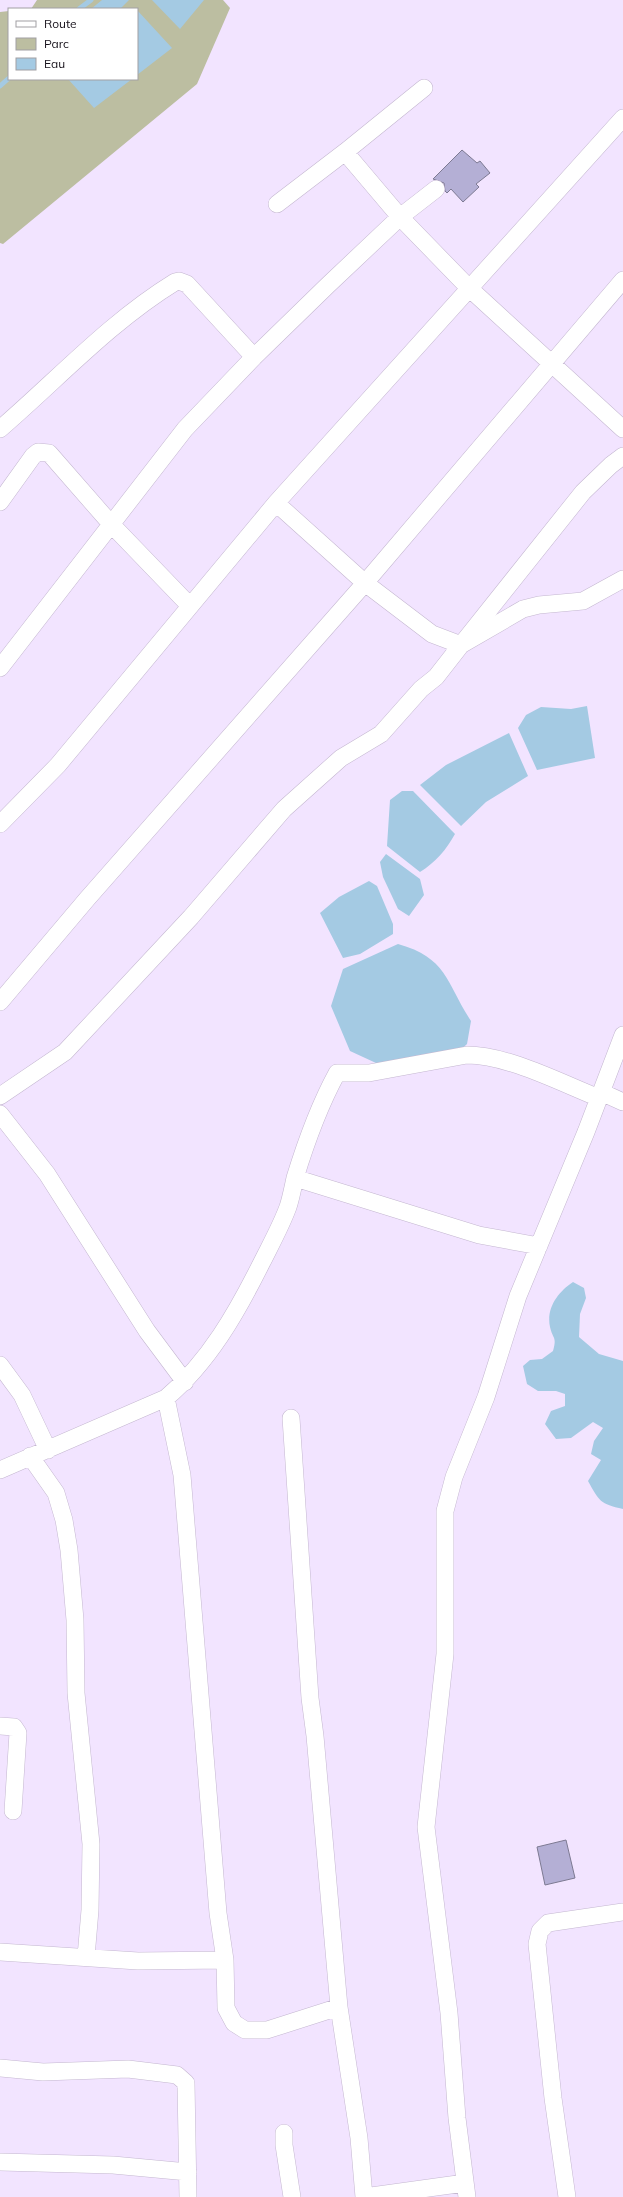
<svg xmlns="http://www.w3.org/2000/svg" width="623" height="2197" font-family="Mulish,sans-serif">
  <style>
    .green { fill: #bcbea1 }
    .water { fill: #a4cae3 }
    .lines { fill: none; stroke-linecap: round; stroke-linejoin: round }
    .stream { stroke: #a4cae3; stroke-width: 5 }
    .building { fill: #b4afd5; stroke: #7d7a92 }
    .minor-casing { stroke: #c4b7d0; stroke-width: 18 }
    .minor { stroke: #fff; stroke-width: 17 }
  </style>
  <rect width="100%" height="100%" fill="#f2e4ff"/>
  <!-- green -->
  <path class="green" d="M37,0h186l7,8 -33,76 -194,160 -3,-1v-231l9,-1v68h128v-70h-106z"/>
  <!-- water -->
  <path class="water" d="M102,0h27l-9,9h-29z
    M152,0h52l-24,29z
    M137,10l35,38 -35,27z
    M68,79h64l-38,29z
    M587,706l8,52 -58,12 -19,-42 8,-13 15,-8 30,2z
    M509,733l19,43 -42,26 -25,24 -41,-41 26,-20z
    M402,791h11l42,43c-9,16 -19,28 -35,38l-33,-26 3,-46z
    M386,854l34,25 4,16 -15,21 -11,-7 -15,-32 -3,-15z
    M369,881l8,5 16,38v10l-33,20 -17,4 -23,-45 19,-16z
    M398,944c50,14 48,39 73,77l-4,23 -15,14 -44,10 -32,-5 -26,-12 -19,-45 12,-37z
    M573,1282l11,6 2,10 -6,16 -1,23 20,17 24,7v148c-23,-5 -24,-8 -35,-28l13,-21 -10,-6 3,-13 9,-13 -10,-6 -22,16 -15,1 -11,-15 6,-13 14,-5v-12l-9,-3h-18l-11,-7 -4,-18 7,-6 12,-1 11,-8c4,-15 0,-11 -3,-24 -4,-19 8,-35 23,-45z"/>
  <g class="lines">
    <!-- stream -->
    <path class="stream" d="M79,9l12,-9
      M0,86l9,-8"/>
  </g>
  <!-- building -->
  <path class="building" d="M462,150l15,13 3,-2 10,12 -14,11 3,3 -16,15 -12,-13 -4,4 -2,-2 -1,-8 -11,-4z
    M566,1840l9,38 -30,7 -8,-38z"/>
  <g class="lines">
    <defs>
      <path id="minor" d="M345,152l55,65 69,71 154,141
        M277,204l68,-52 79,-64
        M0,429c58,-50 110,-107 175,-147l4,-1 8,3 67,73
        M0,502l33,-46 5,-4 11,1 62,71 79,82
        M276,503l89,80 67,51 29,11 122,-153 28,-27 12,-9
        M0,668l185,-239 69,-72 74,-72 72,-68 36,-28
        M0,824l58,-59 218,-262 347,-385
        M0,1002l87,-103 278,-316 258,-303
        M601,1092l22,10
        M0,1096l65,-44 126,-135 93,-108 57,-51 40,-24 40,-45 15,-12 25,-32 62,-36 16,-4 44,-4 40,-22
        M0,1114l47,60 100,157 38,51
        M295,1178l184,57 60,11
        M0,1365l22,30 26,55
        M166,1398l16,77 36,438 7,47 1,48 8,15 11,7h22l72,-23
        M291,1418l19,280 5,38 24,271 20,131 5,59 101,-14
        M30,1456l26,37 8,27 5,30 6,70 1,73 15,151 -1,66 -4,47
        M0,1470l166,-72c43,-36 71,-86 96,-136 9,-18 19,-36 26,-55 3,-9 5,-20 7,-29 11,-36 24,-72 42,-105h32l98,-18c41,0 94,28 132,43
        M0,1726l14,1 4,6 -5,78
        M0,1952l138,9 87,-1
        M0,2068l43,4 85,-3 49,6 9,8 2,114
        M284,2133v12l8,52
        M0,2162l113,3 75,7
        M467,2197l-10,-79 -8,-105 -23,-186 19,-173v-143l9,-34 32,-80 32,-101 68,-164 37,-97
        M567,2197l-14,-99 -16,-154 3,-13 8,-8 75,-11"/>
    </defs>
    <!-- minor casing -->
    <use href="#minor" class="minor-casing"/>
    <!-- minor -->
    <use href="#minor" class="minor"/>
  </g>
  <!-- legend -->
  <rect x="8" y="8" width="130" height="72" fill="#ffffff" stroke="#a19fa3"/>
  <rect x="16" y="21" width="20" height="6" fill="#ffffff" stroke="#a19fa3"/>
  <text x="44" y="28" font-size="12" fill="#151019">Route</text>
  <rect x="16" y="38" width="20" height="12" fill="#bcbea1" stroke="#a19fa3"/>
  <text x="44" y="48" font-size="12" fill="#151019">Parc</text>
  <rect x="16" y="58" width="20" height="12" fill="#a4cae3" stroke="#a19fa3"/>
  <text x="44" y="68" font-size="12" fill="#151019">Eau</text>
</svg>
